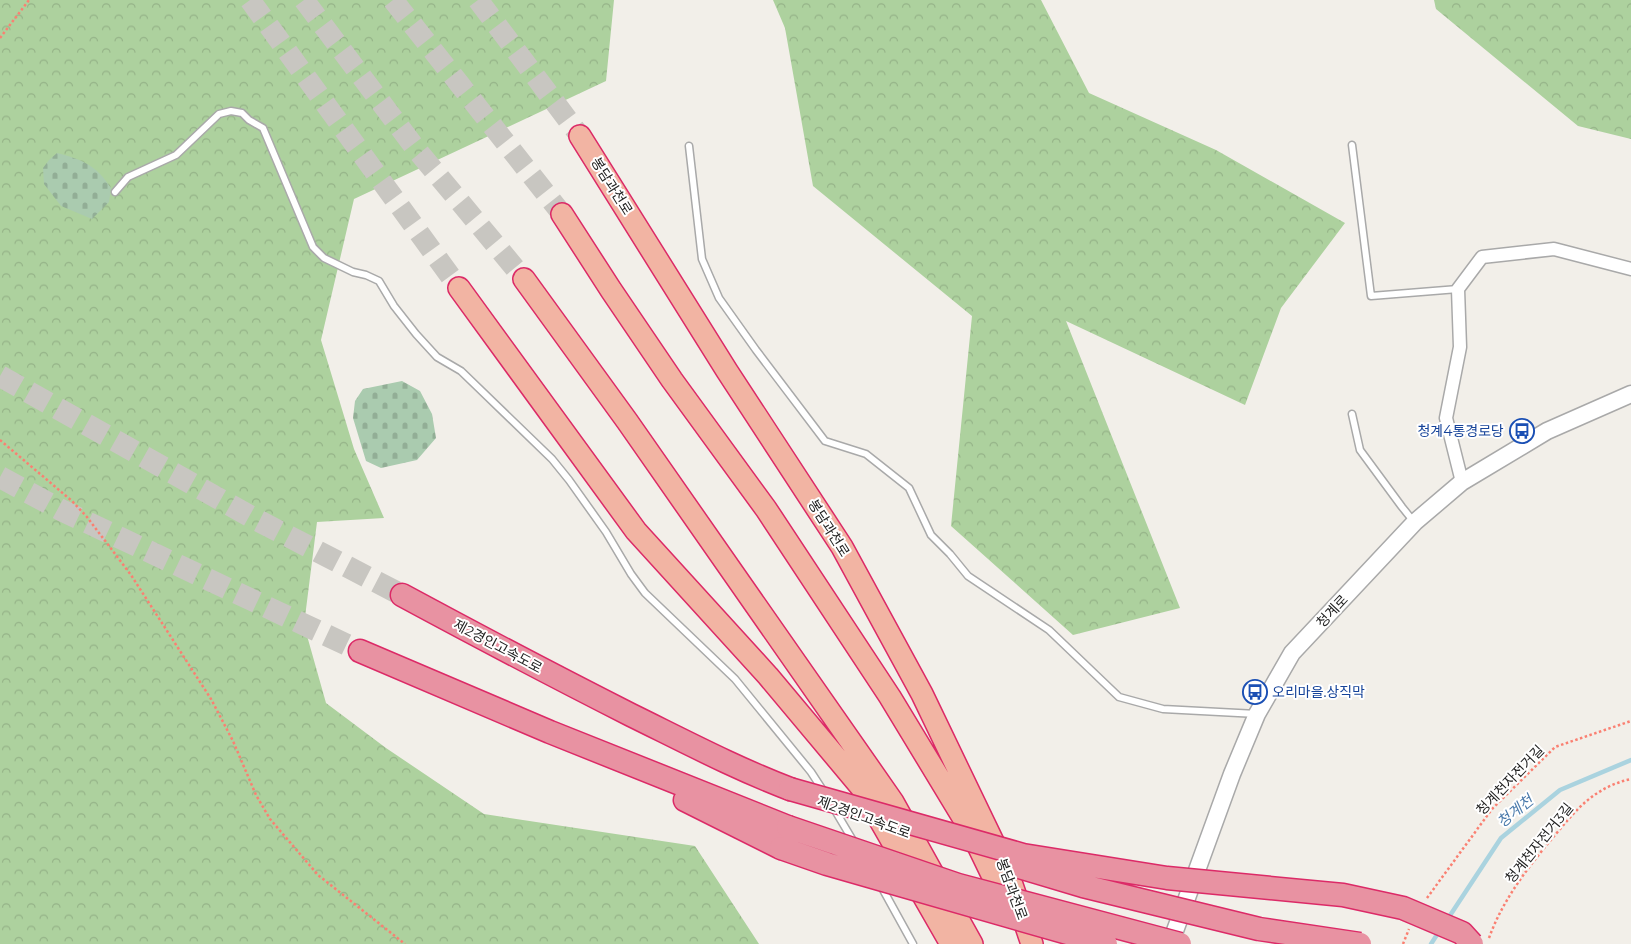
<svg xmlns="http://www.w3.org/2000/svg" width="1631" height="944" font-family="Montserrat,'Noto Sans KR',sans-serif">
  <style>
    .forest { fill: url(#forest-crowns) }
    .cemetery { fill: url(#cemetery-stones) }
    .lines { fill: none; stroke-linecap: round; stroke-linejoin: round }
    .stream { stroke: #aad3df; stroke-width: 4.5 }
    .trunk-tunnel { stroke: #c8c6c1; stroke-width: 21; stroke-dasharray: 21 11; stroke-linecap: butt }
    .motorway-tunnel { stroke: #c8c6c1; stroke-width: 22; stroke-dasharray: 22 11; stroke-linecap: butt }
    .service-casing { stroke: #a9a9a9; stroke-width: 9 }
    .minor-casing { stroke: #a9a9a9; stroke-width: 15 }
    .tertiary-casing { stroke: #a9a9a9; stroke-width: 19 }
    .trunk-casing { stroke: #dc2a67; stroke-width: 24 }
    .motorway-casing { stroke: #dc2a67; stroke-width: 25 }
    .path { stroke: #fa8072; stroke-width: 2.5; stroke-dasharray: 2.5 2.5; stroke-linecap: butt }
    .service { stroke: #fff; stroke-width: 6 }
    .minor { stroke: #fff; stroke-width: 12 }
    .tertiary { stroke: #fff; stroke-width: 16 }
    .trunk { stroke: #f2b4a3; stroke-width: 21 }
    .motorway { stroke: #e892a2; stroke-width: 22 }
    .motorway-bridge-casing { stroke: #dc2a67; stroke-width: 25; stroke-linecap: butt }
    .motorway-bridge { stroke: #e892a2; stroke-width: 22 }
    .labels { text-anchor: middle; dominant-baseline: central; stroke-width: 4; stroke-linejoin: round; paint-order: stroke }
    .street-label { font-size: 14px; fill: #222; stroke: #fff }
    .transit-label { font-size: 14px; fill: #164399; stroke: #fff; text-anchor: end }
    .water-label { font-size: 15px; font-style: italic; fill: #4a7aab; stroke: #fff }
  </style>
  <defs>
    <pattern id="forest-crowns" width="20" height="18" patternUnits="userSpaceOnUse" patternTransform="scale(1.25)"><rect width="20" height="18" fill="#add19e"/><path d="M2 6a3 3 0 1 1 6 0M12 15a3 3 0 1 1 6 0" fill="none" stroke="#95b388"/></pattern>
    <pattern id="cemetery-stones" width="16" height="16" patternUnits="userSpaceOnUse" patternTransform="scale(1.25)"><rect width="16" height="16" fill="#aacbaf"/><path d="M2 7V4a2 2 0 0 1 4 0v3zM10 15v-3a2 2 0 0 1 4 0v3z" fill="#92ae96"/></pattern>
  </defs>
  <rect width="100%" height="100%" fill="#f2efe9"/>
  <!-- forest -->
  <path class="forest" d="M0,0h614l-8,81 -252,118 -33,141 33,109 30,69 -67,4 -13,103 22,78 60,45 98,66 211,32 64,98h-759z
    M773,0h268l48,93 127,57 129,73 -64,85 -36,97 -179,-84 114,287 -107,27 -122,-109 21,-210 -159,-130 -28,-158z
    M1434,0h197v139l-53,-13 -142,-117z"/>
  <!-- cemetery -->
  <path class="cemetery" d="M57,153c26,7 39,12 54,35l-2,14 -17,17 -31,-13 -17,-22 -1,-16 6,-8z
    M402,381l18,10 12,23 4,24 -19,22 -36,8 -15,-7 -13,-43 2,-17 8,-12z"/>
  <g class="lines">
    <!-- stream -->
    <path class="stream" d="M1447,920l54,-82 59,-48 71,-30
      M1431,944l9,-14"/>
    <!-- trunk-tunnel -->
    <path class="trunk-tunnel" d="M250,0l209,288
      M304,0l112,149 108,130
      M393,0l169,214
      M478,0l102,136"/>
    <!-- motorway-tunnel -->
    <path class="motorway-tunnel" d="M0,376l255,143 147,76
      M0,477l61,33 299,141"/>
    <defs>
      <path id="service" d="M1352,145l19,151 87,-7
        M689,146l13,113 17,39 37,52 69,91 41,13 43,34 22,47 19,19 18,22 81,54 70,67 44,12 94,5
        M115,192l13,-15 48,-22 43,-41 12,-3 11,2 7,7 14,8 50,119 11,11 29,14 13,3 13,6 15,25 22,28 21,23 24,14 91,88 17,21 37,52 25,42 14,19 90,86 76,93 13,20
        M1352,414l8,36 42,57 12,15
        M833,807l22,37
        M881,886l32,58"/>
      <path id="minor" d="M1462,482l-16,-64 14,-71 -2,-58 24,-32 72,-8 77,20"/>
      <path id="tertiary" d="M1172,944v-5l60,-165 25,-60 35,-61 123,-131 47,-40 85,-51 84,-37"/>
      <path id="trunk" d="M580,136l147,235 115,176 80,147 86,179 24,71
        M562,214l49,76 61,90 94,129 124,188 80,132 39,81
        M524,279l103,142 266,381 79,142
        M459,288l177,243 132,145 93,111 90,157"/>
      <path id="motorway" d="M402,595c76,41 152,81 229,120 53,26 104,53 159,74
        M360,651l190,81 238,95
        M685,800l96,48"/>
    </defs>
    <!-- service casing -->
    <use href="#service" class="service-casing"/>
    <!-- minor casing -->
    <use href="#minor" class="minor-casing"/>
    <!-- tertiary casing -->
    <use href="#tertiary" class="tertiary-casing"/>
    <!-- trunk casing -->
    <use href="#trunk" class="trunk-casing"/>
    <!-- motorway casing -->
    <use href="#motorway" class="motorway-casing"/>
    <!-- path -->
    <path class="path" d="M0,38l29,-38
      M0,440l72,61 15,16 44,58 80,124 22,42 23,54 14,24 48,56 87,69
      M1427,898l65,-89 63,-62 76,-26
      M1489,938c14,-39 40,-72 66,-103 12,-14 23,-28 38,-39 11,-8 24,-14 38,-17
      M1403,944l6,-15"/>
    <!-- service -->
    <use href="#service" class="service"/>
    <!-- minor -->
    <use href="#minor" class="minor"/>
    <!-- tertiary -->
    <use href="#tertiary" class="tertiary"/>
    <!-- trunk -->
    <use href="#trunk" class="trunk"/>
    <!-- motorway -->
    <use href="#motorway" class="motorway"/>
    <defs>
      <path id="motorway-bridge" d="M790,789l233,66 144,23 176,17 60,13 59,25 10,11
        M788,827l170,58 222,59
        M781,848l46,16 279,80
        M1013,865l70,21 176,43 101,15"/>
    </defs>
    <!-- motorway-bridge casing -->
    <use href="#motorway-bridge" class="motorway-bridge-casing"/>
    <!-- motorway-bridge -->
    <use href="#motorway-bridge" class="motorway-bridge"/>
  </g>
  <!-- icons -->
  <defs>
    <symbol id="bus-ring" viewBox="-11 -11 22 22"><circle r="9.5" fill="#fff" stroke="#1a4fb4" stroke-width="1.5"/><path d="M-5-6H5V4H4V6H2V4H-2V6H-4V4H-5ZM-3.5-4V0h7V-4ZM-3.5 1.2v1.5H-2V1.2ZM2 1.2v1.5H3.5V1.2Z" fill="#1a4fb4"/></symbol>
  </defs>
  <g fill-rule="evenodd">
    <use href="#bus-ring" x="1508" y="417" width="28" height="28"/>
    <use href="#bus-ring" x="1241" y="678" width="28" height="28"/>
  </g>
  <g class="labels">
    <!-- street labels -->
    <g class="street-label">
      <text transform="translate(612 186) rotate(58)">봉담과천로</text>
      <text transform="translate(829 528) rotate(58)">봉담과천로</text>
      <text transform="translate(1332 611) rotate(-47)">청계로</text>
      <text transform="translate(498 646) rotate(28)">제2경인고속도로</text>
      <text transform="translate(1510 780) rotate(-46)">청계천자전거길</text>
      <text transform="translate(864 817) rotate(20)">제2경인고속도로</text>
      <text transform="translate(1539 843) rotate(-51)">청계천자전거3길</text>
      <text transform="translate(1012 889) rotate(70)">봉담과천로</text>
    </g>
    <!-- transit labels -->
    <g class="transit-label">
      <text x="1504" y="431">청계4통경로당</text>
      <text x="1272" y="692" text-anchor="start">오리마을.상직막</text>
    </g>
    <!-- water labels -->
    <g class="water-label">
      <text transform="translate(1515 811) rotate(-39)">청계천</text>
    </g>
  </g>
</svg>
